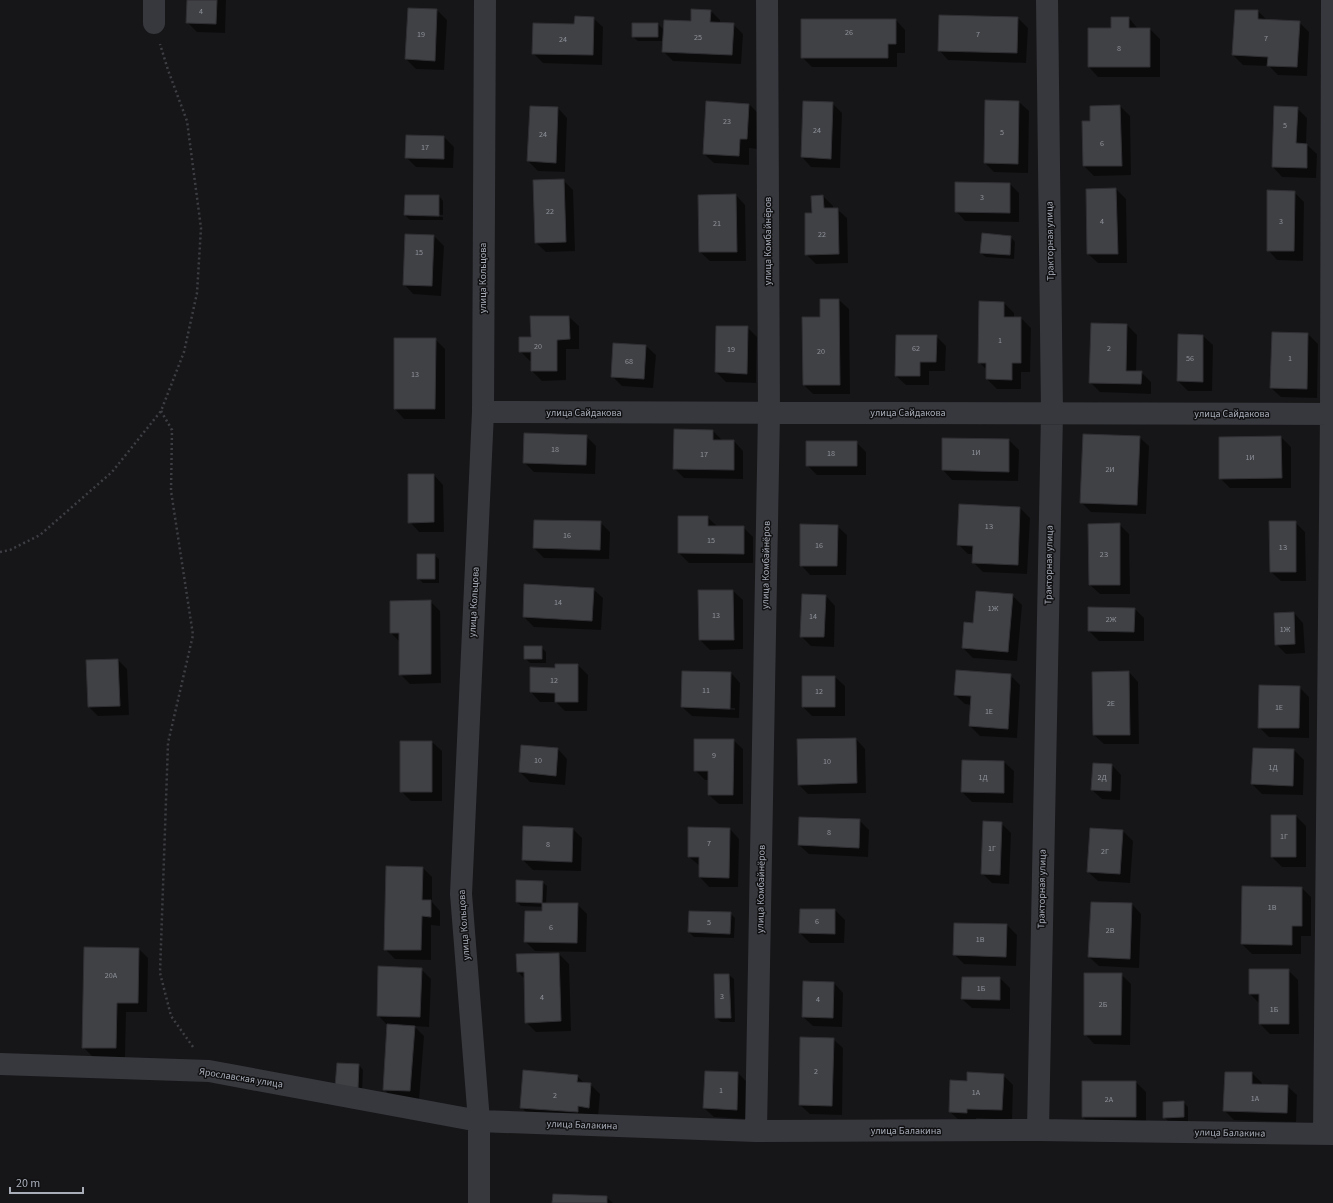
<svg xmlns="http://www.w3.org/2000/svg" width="1333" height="1203" font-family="'Source Sans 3',sans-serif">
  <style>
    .shadow { fill: #0007; fill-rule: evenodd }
    .building { fill: #404145; stroke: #303034 }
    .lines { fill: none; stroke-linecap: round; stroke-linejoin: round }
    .path { stroke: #3d3f44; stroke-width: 2.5; stroke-dasharray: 2 3; stroke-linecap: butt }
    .street { stroke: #37383d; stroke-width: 22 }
    .labels { text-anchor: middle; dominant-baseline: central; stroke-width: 3; stroke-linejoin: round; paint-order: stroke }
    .number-label { font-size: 8px; fill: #8e929b }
    .street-label { font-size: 10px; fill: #a8adb8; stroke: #111113 }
  </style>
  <rect width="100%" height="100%" fill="#161618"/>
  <!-- shadow -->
  <path class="shadow" d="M188,0h38l-1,33 -28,-1 -10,-10z
    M437,10l10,10 -3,50 -28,-1 -10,-10z
    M711,11l9,9v3l13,1 10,10 -2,30 -68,-3 -10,-10 1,-10h-26l-5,-4 25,-13 6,6 28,-8z
    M1258,11l9,9 32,2 10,10 -2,44 -29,-1 -9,-9 -26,-1 -10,-10z
    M593,18l10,9 -1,38 -59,-2 -10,-10 42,-28z
    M1018,18l10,10 -2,35 -78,-3 -9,-10z
    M1129,18l9,11h12l10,10v38h-62l-9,-10 23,-38z
    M896,20l9,10v23h-8v14h-85l-10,-10z
    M1019,102l10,9 -1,62 -34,-1 -9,-9z
    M832,103l10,10 -2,55 -29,-1 -9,-10z
    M749,104l10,10 -2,35 -8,-1v17l-35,-2 -10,-9z
    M1120,106l10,10 1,59 -37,1 -10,-10 7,-44z
    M558,108l9,10 -2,54 -27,-1 -10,-10z
    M1297,108l10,10 -1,26 11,10 -1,24 -34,-1 -9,-10z
    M444,137l10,10 -1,21 -37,-1 -10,-10z
    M563,180l10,10 2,61 -29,1 -10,-9z
    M1010,184l9,9v29l-54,-1 -9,-10z
    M1116,189l10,10 1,64h-29l-10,-9z
    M1294,192l10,10 -1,59 -26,-1 -9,-10z
    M736,195l9,10 1,56h-36l-10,-9z
    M439,196l4,5v14l-34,-1v2l34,1v3h-33l-5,-5z
    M823,196l10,10v3h4l10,9 1,45 -32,1 -10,-10 7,-40z
    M434,236l10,10 -3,50 -28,-2 -9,-10z
    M1011,237l4,5 -1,17 -28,-2 -5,-4z
    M839,300l10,9 1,85h-37l-9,-9 17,-67z
    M1004,303l10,10v5h7l10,10 -1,44h-9v17h-24l-10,-10v-9l-8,-8z
    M569,317l10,9v23h-13v31l-24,1 -10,-10v-10h-2l-10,-10 12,-13z
    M1127,325l10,10 -1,37h5l10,10v12l-51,-2 -10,-10z
    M717,327h30l10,10 -1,46 -30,-1 -10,-10z
    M1273,333l35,1 10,10 -1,54 -36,-1 -10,-9z
    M1179,335l24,1 10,9 -1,46h-24l-10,-10z
    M936,336l10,10 -1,25h-16v14h-23l-10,-9z
    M435,339l10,10v70h-41l-9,-10z
    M646,346l10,9 -3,33 -31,-2 -10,-10z
    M675,430l38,1 10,10h11l9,10v28l-59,-1 -10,-10z
    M586,436l10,10 -1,28 -61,-2 -10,-10z
    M1139,437l10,9 -3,68 -55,-2 -10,-10z
    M1281,437l10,10v41h-61l-10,-10v-40z
    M943,439l66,1 10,10 -1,31 -66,-1 -9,-10z
    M856,442l10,10v23h-49l-10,-10z
    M434,475l9,10 1,47h-25l-9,-10z
    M1020,508l10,10 -3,56 -44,-2 -10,-10 1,-8h-6l-10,-10z
    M707,517l11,10h25l10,10v26h-64l-10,-10z
    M600,522l10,10 -1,27 -65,-1 -10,-10z
    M1295,522l10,10 1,49h-25l-10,-9z
    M1119,524l10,10 1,60h-30l-10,-9z
    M837,526l10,9 -1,40h-36l-9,-10z
    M434,555l5,4v24h-16l-5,-5z
    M593,589l10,9 -2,32 -67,-3 -10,-10z
    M733,591l10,9v49l-33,1 -10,-10z
    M1012,595l10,10 -5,56 -44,-3 -10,-10 11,-24z
    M826,596l9,10 -1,41 -23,-1 -10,-10z
    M430,601l10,10 1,72 -31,1 -10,-10v-32l-9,-9z
    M1135,609l9,9v23h-45l-10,-10z
    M1294,613l9,10 2,30 -19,1 -10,-10z
    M541,647l5,5v11h-16l-5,-5z
    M118,660l9,9 2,46 -31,1 -9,-9z
    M578,665l10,10 -1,36h-22l-9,-9h-16l-9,-10v-24l25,1z
    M1129,672l9,10 1,62h-35l-10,-9z
    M731,673l9,10 -1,35 -47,-2 -10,-9zM691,706l44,2v2l-44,-2z
    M1010,675l10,10 -3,53 -37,-2 -10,-10 2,-21 -7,-1 -10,-9z
    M835,677l10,9v30h-33l-9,-9z
    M1299,687l10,10v41l-40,-1 -10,-10z
    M856,739l9,10 1,44 -58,1 -9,-9z
    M733,740l10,9v55h-24l-10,-9v-15h-4l-10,-10z
    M432,742l10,9v50h-31l-10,-10z
    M522,746l36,3 9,10 -2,26 -35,-3 -10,-10z
    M1254,749l40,1 10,10 -1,35 -41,-1 -10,-10z
    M963,761l41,1 10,9 -1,32 -41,-1 -10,-10z
    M1112,765l9,10 -1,25 -18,-1 -10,-9z
    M1296,816l10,10v41h-24l-10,-10z
    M859,820l10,10 -1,27 -59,-3 -10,-9z
    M1001,823l10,10 -2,51 -17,-1 -10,-10z
    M573,829l9,9 -1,33 -48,-1 -10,-10z
    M730,829l9,10 -1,48h-29l-9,-10v-11l-11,-9z
    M1123,831l10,10 -3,42 -32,-2 -10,-9z
    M423,868l9,9v25l8,9v15l-9,-1v35l-36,-1 -10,-10z
    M542,882l5,4 -1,18h31l10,10 -1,38 -51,-1 -10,-10 18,-29v-5l-22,-1 -4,-4z
    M1302,888l9,9v39h-10v18h-49l-10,-10z
    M1132,904l9,10 -2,54 -40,-2 -10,-9z
    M835,910l10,10 -1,23h-34l-10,-10z
    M690,912l40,1 5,5 -1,20 -40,-1 -5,-5z
    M955,924l52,1 10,10 -1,31 -52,-2 -10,-10z
    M139,949l9,9 -1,54h-21l-1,45h-32l-10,-10z
    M559,954l10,10 2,67 -35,1 -10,-10 -1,-43 -7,-7z
    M421,969l10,10 -2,48 -15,-1 10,10 -5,64 -26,-1 -9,-10 3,-64 -9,-10z
    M1288,970l10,10 1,54h-29l-10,-10v-20l-10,-10z
    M1121,974l10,10 -1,61 -36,-1 -9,-10z
    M715,975h14l5,4 1,43h-14l-5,-4z
    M963,978h37l10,10v21l-38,-1 -10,-9z
    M834,983l9,10 -1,34 -29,-1 -10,-9z
    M833,1039l10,9 -1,67 -32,-1 -10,-9z
    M359,1065l4,5 -1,23 -21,-2z
    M738,1073l10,10 -2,36 -32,-2 -10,-9z
    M1252,1073l10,10v2l25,1 10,9 -1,27 -62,-2 -10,-10z
    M1003,1075l10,10 -1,35 -36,-2v4l-16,-1 -10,-9z
    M577,1076l8,8h5l10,10 -2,23h-67l-10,-10z
    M1136,1082l10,10v34l-54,1 -9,-10z
    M1183,1102l5,5v15h-19l-5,-5z
    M606,1197l7,6h-60z"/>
  <!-- building -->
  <path class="building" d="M187,0h30l-1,24 -30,-1z
    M408,8l29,1 -2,52 -30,-2z
    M691,9l20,1 -1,12 24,1 -2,32 -70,-3 2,-32 27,1z
    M1235,10h23v9l42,2 -3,46 -30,-1 1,-9 -36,-2z
    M939,15l79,2 -1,36 -79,-2z
    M575,16l19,1 -1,38 -61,-1 1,-31 41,1z
    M1111,17h18v11h21v39h-62v-39h23z
    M801,19h95v25h-8v14h-87z
    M632,23h26v14h-26z
    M985,100l34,1 -1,63 -34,-1z
    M706,101l43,3 -2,35h-7l-1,17 -36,-2z
    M803,101l30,1 -2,57 -30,-2z
    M1120,105l2,61h-39l-1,-45h8v-15z
    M530,106l28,1 -2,56 -29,-2z
    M1274,106l24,1 -2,36 11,1v24l-35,-1z
    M406,135l38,1v23l-39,-1z
    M564,179l2,63 -31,1 -2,-63z
    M955,182l55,1v30l-55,-1z
    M1116,188l2,66h-31l-1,-65z
    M1267,190l28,1 -1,60h-27z
    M736,194l1,58h-38l-1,-57z
    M405,195h34v21l-35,-1z
    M823,195l1,13h14l1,46 -34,1v-42h7l-1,-17z
    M982,233l29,3 -1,19 -30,-2z
    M405,234l29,1 -2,51 -29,-1z
    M820,299h19l1,86h-37l-1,-68h18z
    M979,301l25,1v15h17v46h-9v17l-26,-1v-16h-8z
    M530,316h39l1,23 -13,1v31h-26v-19h-12v-15h12z
    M1091,323l36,1 -1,47h16l-1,13 -52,-1z
    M716,326h32l-1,48 -32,-2z
    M1272,332l36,1 -1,56 -37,-1z
    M1178,334l25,1v47l-26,-1z
    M896,335h41l-1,27h-16v14h-25z
    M394,338h42l-1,71h-41z
    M613,343l33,2 -2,34 -33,-2z
    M674,429l39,1v10h21v30l-61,-1z
    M524,433l63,2 -1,30 -63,-2z
    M1083,434l57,2 -3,69 -57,-2z
    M1281,436l1,42 -63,1v-42z
    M942,438l67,1v33l-67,-2z
    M806,441h51v25h-51z
    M408,474h26v48l-26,1z
    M959,504l61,3 -2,58 -46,-2 1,-17 -16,-1z
    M678,516h30v10h36v28l-66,-1z
    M534,520l67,1 -1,29 -67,-2z
    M1269,521h27v51h-26z
    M1120,523v62h-31l-1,-61z
    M800,524l38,1 -1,41h-37z
    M417,554h18v25h-18z
    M524,584l70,4 -2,33 -69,-4z
    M698,590h35l1,50h-35z
    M976,591l37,3 -5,58 -46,-4 2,-26 9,1z
    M802,594l24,1 -2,42h-24z
    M431,600v74l-32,1v-42h-9v-32z
    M1088,607l47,1 -1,24 -46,-1z
    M1294,612l1,32 -20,1 -1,-32z
    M524,646h18v13h-18z
    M118,659l2,47 -32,1 -2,-47z
    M555,664h23v38h-23v-9l-25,-1v-25l25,1z
    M956,670l55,4 -3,55 -39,-3 2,-30 -17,-1z
    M682,671l49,1 -1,37 -49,-2z
    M1129,671l1,64h-37l-1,-63z
    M802,676h33v31h-33z
    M1259,685l41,1 -1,42h-41z
    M856,738l1,45 -59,2 -1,-46z
    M694,739h40l-1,56h-25v-24h-14z
    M400,741h32v51h-32z
    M521,745l37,3 -2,28 -37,-4z
    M1253,748l41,1 -1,37 -42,-2z
    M962,760l42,1v32l-43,-1z
    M1093,763l19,1 -1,27 -20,-1z
    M1271,815h25v42h-25z
    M799,817l61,2 -1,29 -61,-3z
    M983,821l19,1 -2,53 -19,-1z
    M523,826l50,2 -1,34 -50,-2z
    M688,827l42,1 -1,50 -30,-1v-20h-11z
    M1090,828l33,2 -3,44 -33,-2z
    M386,866l37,1 -1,33h9v17l-9,-1 -1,34h-37z
    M516,880l27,1 -1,22 -26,-1z
    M1242,886l60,1v39h-10v19l-51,-1z
    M1091,902l41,1 -2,56 -42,-2z
    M542,903h36l-1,40 -53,-1 1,-31h17z
    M800,909h35v25l-36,-1z
    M689,911l42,1 -1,22 -42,-2z
    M954,923l53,1 -1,33 -53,-2z
    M84,947l55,1 -1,55h-21l-1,45h-34z
    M559,953l2,68 -36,2 -1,-51h-7l-1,-18z
    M378,966l44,2 -2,49 -43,-1z
    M1249,969h40v55h-30v-30h-10z
    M1084,973h38l-1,62h-37z
    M714,974h15l2,44h-16z
    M962,977h38v23l-39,-1z
    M803,981l31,1 -1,36 -31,-1z
    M387,1024l28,2 -5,65 -27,-1z
    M800,1037l34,1 -2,68 -33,-1z
    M337,1063l22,1 -1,24 -23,-1z
    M523,1070l55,5 -1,7 14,1 -2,25 -11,-2v6l-58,-4z
    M705,1071l33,1 -1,38 -34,-2z
    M967,1072l37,2 -2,36 -35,-1v4l-18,-1 1,-32 17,1z
    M1225,1072h27v12l36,1 -1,28 -64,-2z
    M1082,1081h54v36h-54z
    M1184,1101v16l-21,1v-16z
    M553,1194l54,2v7h-55z"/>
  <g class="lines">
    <!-- path -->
    <path class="path" d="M161,411l11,19 -1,61 22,144 -25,108 -8,230 11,43 22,31
      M0,552l10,-2 30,-15 72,-63 49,-61 23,-59 13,-59 4,-65 -14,-107 -19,-51 -8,-26"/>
    <!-- street -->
    <path class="street" d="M154,23v-23
      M483,412l850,2
      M0,1064l209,7 270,50 277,10 282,-1 295,4
      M1038,1130l14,-717 -5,-413
      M756,1131l13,-718 -2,-413
      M1324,1134l7,-720 1,-414
      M479,1203v-82l-18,-227 22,-482 2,-412"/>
  </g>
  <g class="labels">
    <!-- number labels -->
    <g class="number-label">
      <text x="201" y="11">4</text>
      <text x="849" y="32">26</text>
      <text x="421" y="34">19</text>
      <text x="978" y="34">7</text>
      <text x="698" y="37">25</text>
      <text x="1266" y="38">7</text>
      <text x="563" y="39">24</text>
      <text x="1119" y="48">8</text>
      <text x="727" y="121">23</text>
      <text x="1285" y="125">5</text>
      <text x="817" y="130">24</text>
      <text x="1002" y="132">5</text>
      <text x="543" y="134">24</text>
      <text x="1102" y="143">6</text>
      <text x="425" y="147">17</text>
      <text x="982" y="197">3</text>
      <text x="550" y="211">22</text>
      <text x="1102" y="221">4</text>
      <text x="1281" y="221">3</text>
      <text x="717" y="223">21</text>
      <text x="822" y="234">22</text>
      <text x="419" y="252">15</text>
      <text x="1000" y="340">1</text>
      <text x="538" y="346">20</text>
      <text x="916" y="348">62</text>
      <text x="1109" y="348">2</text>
      <text x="731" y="349">19</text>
      <text x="821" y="351">20</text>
      <text x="1190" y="358">56</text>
      <text x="1290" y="358">1</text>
      <text x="629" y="361">68</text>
      <text x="415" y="374">13</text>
      <text x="555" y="449">18</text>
      <text x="976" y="452">1И</text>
      <text x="831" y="453">18</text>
      <text x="704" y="454">17</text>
      <text x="1250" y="457">1И</text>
      <text x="1110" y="469">2И</text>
      <text x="989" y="526">1З</text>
      <text x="567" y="535">16</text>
      <text x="711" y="540">15</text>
      <text x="819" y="545">16</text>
      <text x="1283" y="547">1З</text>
      <text x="1104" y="554">2З</text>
      <text x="558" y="602">14</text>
      <text x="993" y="608">1Ж</text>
      <text x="716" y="615">13</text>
      <text x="813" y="616">14</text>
      <text x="1111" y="619">2Ж</text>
      <text x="1285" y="629">1Ж</text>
      <text x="554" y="680">12</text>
      <text x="706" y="690">11</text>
      <text x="819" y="691">12</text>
      <text x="1111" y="703">2Е</text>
      <text x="1279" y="707">1Е</text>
      <text x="989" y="711">1Е</text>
      <text x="714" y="755">9</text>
      <text x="538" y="760">10</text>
      <text x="827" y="761">10</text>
      <text x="1273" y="767">1Д</text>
      <text x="983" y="777">1Д</text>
      <text x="1102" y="777">2Д</text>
      <text x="829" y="832">8</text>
      <text x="1284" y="836">1Г</text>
      <text x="709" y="843">7</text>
      <text x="548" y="844">8</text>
      <text x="992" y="848">1Г</text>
      <text x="1105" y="851">2Г</text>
      <text x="1272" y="907">1В</text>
      <text x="817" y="921">6</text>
      <text x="709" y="922">5</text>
      <text x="551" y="927">6</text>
      <text x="1110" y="930">2В</text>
      <text x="980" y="939">1В</text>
      <text x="111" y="975">20А</text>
      <text x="981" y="988">1Б</text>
      <text x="722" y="996">3</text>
      <text x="542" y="997">4</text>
      <text x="818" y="999">4</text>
      <text x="1103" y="1004">2Б</text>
      <text x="1274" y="1009">1Б</text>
      <text x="816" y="1071">2</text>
      <text x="721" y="1090">1</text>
      <text x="976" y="1092">1А</text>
      <text x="555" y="1095">2</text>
      <text x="1255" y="1098">1А</text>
      <text x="1109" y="1099">2А</text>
    </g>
    <!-- street labels -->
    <g class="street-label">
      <text transform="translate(768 241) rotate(-90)">улица Комбайнёров</text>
      <text transform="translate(1050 241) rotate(-91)">Тракторная улица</text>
      <text transform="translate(483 278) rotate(-90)">улица Кольцова</text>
      <text x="584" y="413">улица Сайдакова</text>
      <text x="908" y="413">улица Сайдакова</text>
      <text x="1232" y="414">улица Сайдакова</text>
      <text transform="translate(766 565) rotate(-89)">улица Комбайнёров</text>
      <text transform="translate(1049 565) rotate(-89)">Тракторная улица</text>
      <text transform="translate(474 602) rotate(-87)">улица Кольцова</text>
      <text transform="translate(761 889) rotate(-89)">улица Комбайнёров</text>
      <text transform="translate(1042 889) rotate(-89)">Тракторная улица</text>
      <text transform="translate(464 925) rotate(-94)">улица Кольцова</text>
      <text transform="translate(241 1078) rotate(9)">Ярославская улица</text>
      <text transform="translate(582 1125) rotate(2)">улица Балакина</text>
      <text x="906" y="1131">улица Балакина</text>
      <text transform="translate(1230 1133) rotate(1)">улица Балакина</text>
    </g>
  </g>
  <!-- scale -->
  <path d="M10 1187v6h73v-6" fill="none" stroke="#a8adb8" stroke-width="2"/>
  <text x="16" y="1187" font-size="12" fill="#a8adb8" stroke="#111113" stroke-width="3" paint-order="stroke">20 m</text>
</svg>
